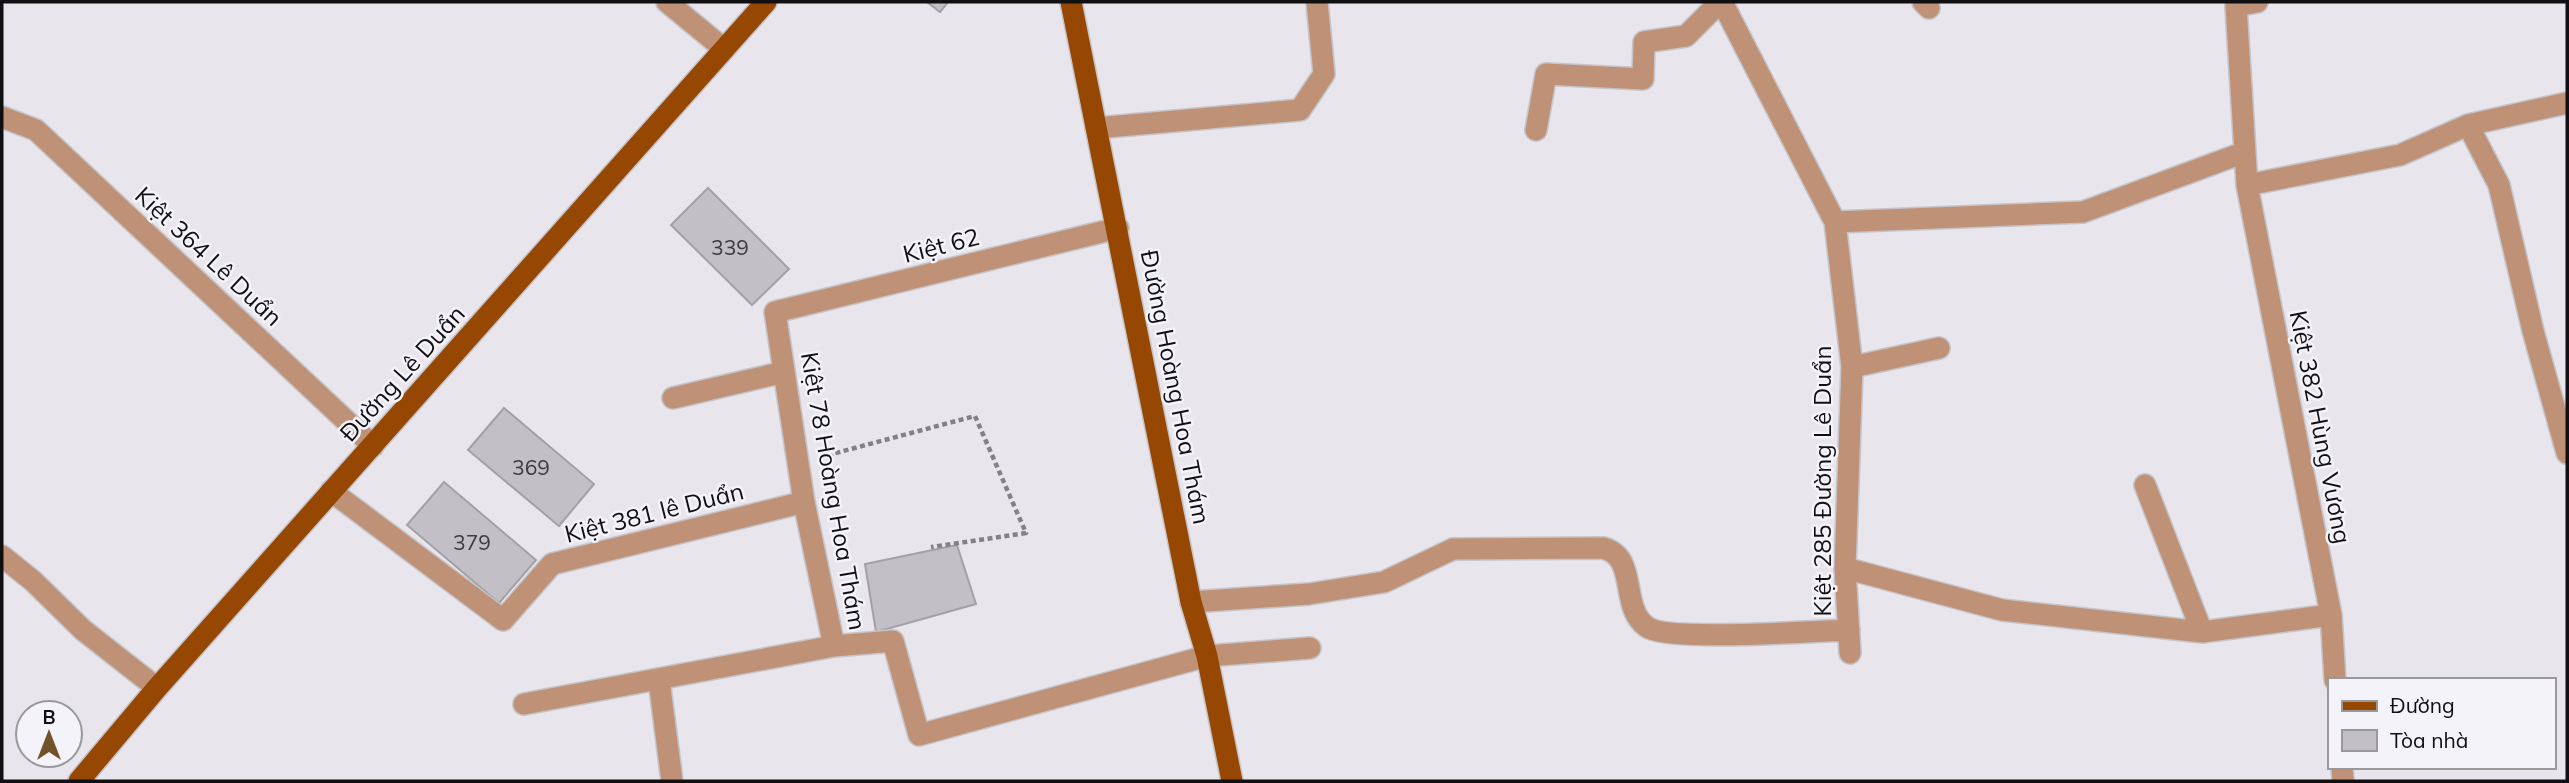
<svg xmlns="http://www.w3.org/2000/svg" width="2569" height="783" font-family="Mulish,sans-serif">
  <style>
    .building { fill: #c2bfc6; stroke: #a3a1a7; stroke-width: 2 }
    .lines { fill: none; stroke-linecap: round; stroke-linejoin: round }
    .minor-casing { stroke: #c5c4c9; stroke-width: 24 }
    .major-casing { stroke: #c5c4c9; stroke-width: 24 }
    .path { stroke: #828185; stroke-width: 4.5; stroke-dasharray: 5 3.5; stroke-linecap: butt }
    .minor { stroke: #bf9277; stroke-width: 21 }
    .major { stroke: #964702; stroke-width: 21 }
    .labels { text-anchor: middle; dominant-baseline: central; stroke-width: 5; stroke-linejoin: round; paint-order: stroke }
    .number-label { font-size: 21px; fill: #3c3b3e }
    .street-label { font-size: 24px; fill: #100f11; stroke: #f5f3fa }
  </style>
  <rect width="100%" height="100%" fill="#e8e6ec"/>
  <!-- building -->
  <path class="building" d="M927,2h21l-8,10z
    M708,188l81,81 -37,36 -81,-80z
    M504,408l90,76 -35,42 -91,-76z
    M444,482l92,78 -37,43 -92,-78z
    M957,545l19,59 -100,28 -11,-68z"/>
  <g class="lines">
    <defs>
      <path id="minor" d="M667,2l57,47
        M1722,2l113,220 17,145 -7,201 5,85
        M1923,2l6,6
        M2257,2l-21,4 11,179 84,430 4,65
        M2,117l34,13 337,316
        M2468,125l31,60 34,146 34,122
        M1096,128l204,-18 24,-36 -7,-72
        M1536,130l10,-56 97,5 1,-37 42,-6 34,-34
        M2247,185l153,-30 68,-30 99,-22
        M1835,222l248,-10 162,-60
        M1118,228l-343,84 29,190 30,144 59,-5 26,94 288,-79 103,-8
        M1852,367l87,-19
        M673,398l111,-26
        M2145,485l57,147
        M331,491l172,129 49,-56 252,-62
        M2,556l31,25 50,49 74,58
        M1845,568l157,42 200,22 129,-17
        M1191,602l118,-8 75,-12 69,-33 150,-1c36,9 16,60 44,79 20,15 168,4 202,3
        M659,680l13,101
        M524,704l310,-58
        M2342,767l1,14"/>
      <path id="major" d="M1071,2l120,600 16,54 25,125
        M79,781l78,-93 609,-686"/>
    </defs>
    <!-- minor casing -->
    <use href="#minor" class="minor-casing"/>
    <!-- major casing -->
    <use href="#major" class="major-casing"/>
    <!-- path -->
    <path class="path" d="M829,458l3,-4 143,-38 51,117 -95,14"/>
    <!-- minor -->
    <use href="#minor" class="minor"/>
    <!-- major -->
    <use href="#major" class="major"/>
  </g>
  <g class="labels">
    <!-- number labels -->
    <g class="number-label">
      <text x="730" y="247">339</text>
      <text x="531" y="467">369</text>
      <text x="472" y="542">379</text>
    </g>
    <!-- street labels -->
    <g class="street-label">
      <text transform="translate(941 245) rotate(-14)">Kiệt 62</text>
      <text transform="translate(209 256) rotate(43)">Kiệt 364 Lê Duẩn</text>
      <text transform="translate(402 373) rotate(-48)">Đường Lê Duẩn</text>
      <text transform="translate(1176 387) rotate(79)">Đường Hoàng Hoa Thám</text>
      <text transform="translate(2321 427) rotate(79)">Kiệt 382 Hùng Vương</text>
      <text transform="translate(1822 481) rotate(-90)">Kiệt 285 Đường Lê Duẩn</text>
      <text transform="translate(834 491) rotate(80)">Kiệt 78 Hoàng Hoa Thám</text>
      <text transform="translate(654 512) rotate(-14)">Kiệt 381 lê Duẩn</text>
    </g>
  </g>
  <!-- border -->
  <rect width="2569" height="783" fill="none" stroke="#100f11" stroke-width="7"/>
  <!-- legend -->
  <rect x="2328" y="678" width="228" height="91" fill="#f5f3fa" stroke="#99989d" stroke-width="2"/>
  <rect x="2342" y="701" width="35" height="10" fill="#964702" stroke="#99989d" stroke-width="2"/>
  <text x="2390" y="713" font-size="21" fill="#100f11">Đường</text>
  <rect x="2342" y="730" width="35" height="21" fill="#c2bfc6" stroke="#99989d" stroke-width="2"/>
  <text x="2390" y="748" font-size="21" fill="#100f11">Tòa nhà</text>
  <!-- north arrow -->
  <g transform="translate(49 734)"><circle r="33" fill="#f5f3fa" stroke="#99989d" stroke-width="2"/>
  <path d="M0-5L12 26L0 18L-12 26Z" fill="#735129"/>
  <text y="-10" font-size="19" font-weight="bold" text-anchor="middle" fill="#100f11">B</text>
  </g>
</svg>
